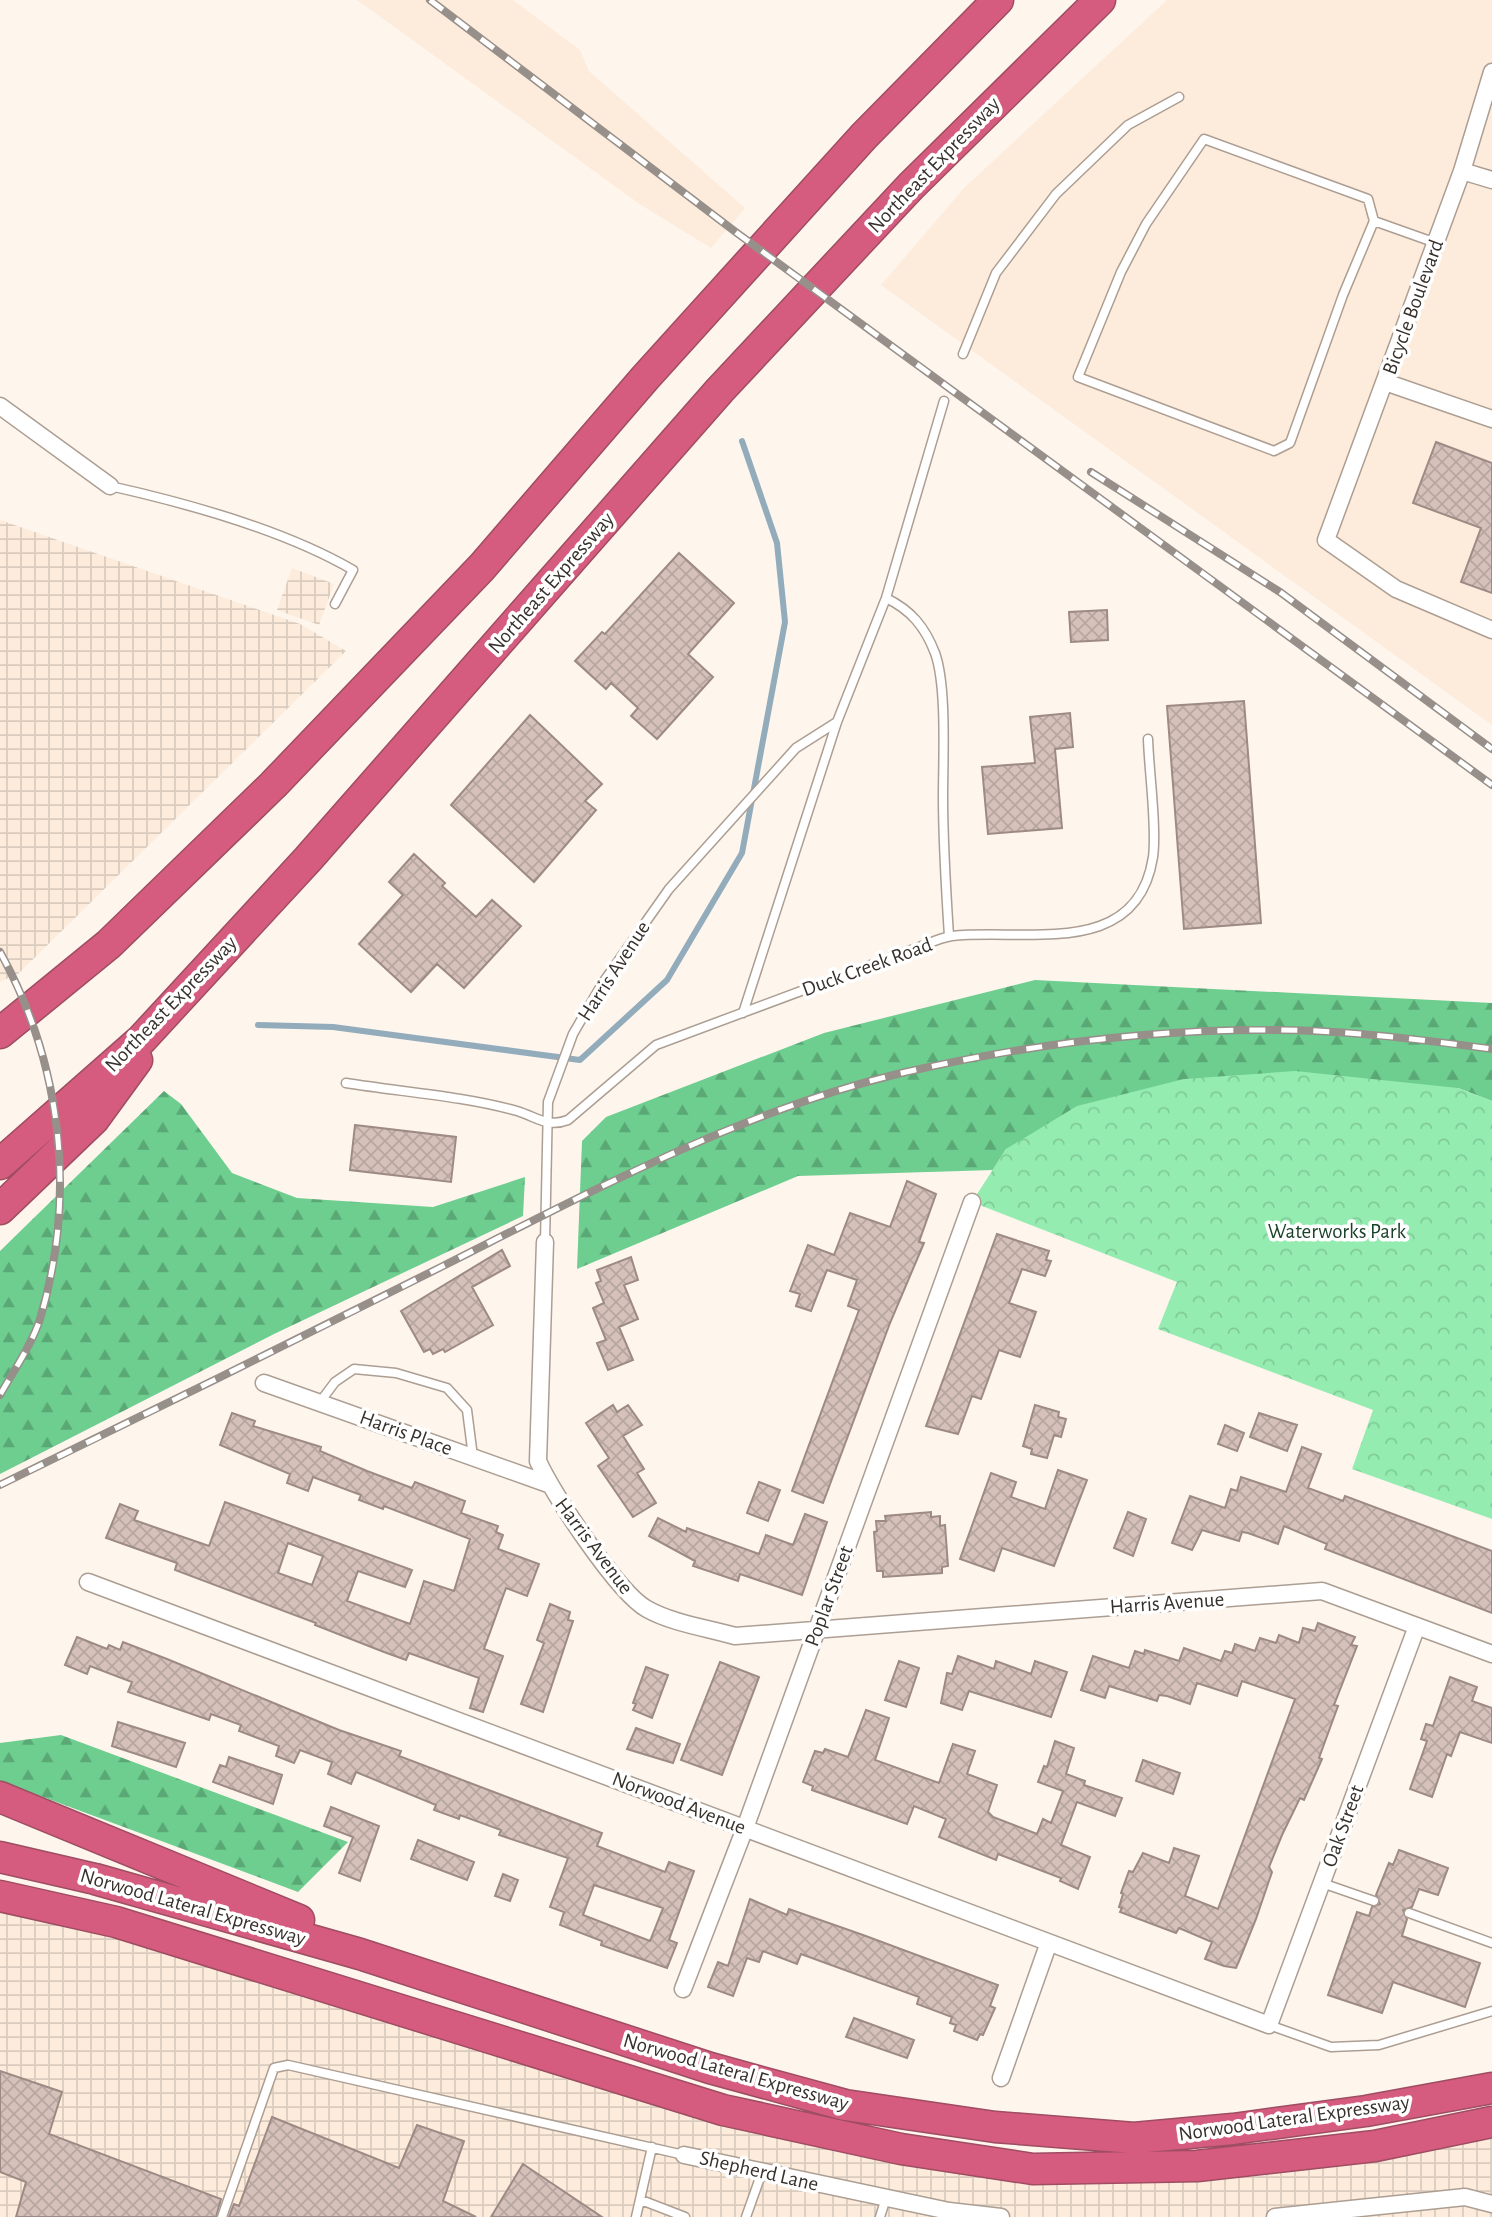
<svg xmlns="http://www.w3.org/2000/svg" width="1492" height="2217" font-family="'Alegreya Sans',sans-serif">
  <style>
    .built { fill: #fdecdc }
    .industrial { fill: url(#industrial-grid) }
    .forest { fill: url(#forest-firs) }
    .park { fill: url(#park-crowns) }
    .lines { fill: none; stroke-linecap: round; stroke-linejoin: round }
    .stream { stroke: #93acbc; stroke-width: 6 }
    .building { fill: url(#building-cross-hatch); stroke: #9d8a84; stroke-width: 2; fill-rule: evenodd }
    .service-casing { stroke: #ac9e92; stroke-width: 11 }
    .minor-casing { stroke: #ac9e92; stroke-width: 19 }
    .motorway-casing { stroke: #9e4d62; stroke-width: 33 }
    .service { stroke: #fff; stroke-width: 8 }
    .minor { stroke: #fff; stroke-width: 16 }
    .motorway { stroke: #d55c7f; stroke-width: 30 }
    .rail-casing { stroke: #978f89; stroke-width: 8 }
    .rail { stroke: #fff; stroke-width: 5; stroke-dasharray: 16; stroke-linecap: butt }
    .labels { text-anchor: middle; dominant-baseline: central; stroke-width: 7; stroke-linejoin: round; paint-order: stroke }
    .street-label { font-size: 21px; fill: #37312c; stroke: #fff }
    .park-label { font-size: 21px; fill: #1b432a; stroke: #fff }
  </style>
  <defs>
    <pattern id="industrial-grid" width="8" height="8" patternUnits="userSpaceOnUse" patternTransform="scale(1.75)"><rect width="8" height="8" fill="#fdecdc"/><path d="M0 4h8M4 0v8" fill="none" stroke="#d9cbbd"/></pattern>
    <pattern id="forest-firs" width="22" height="20" patternUnits="userSpaceOnUse" patternTransform="scale(1.75)"><rect width="22" height="20" fill="#6dce8f"/><path d="M5 1l3.5 6h-7zM16 11l3.5 6h-7z" fill="#5aa875"/></pattern>
    <pattern id="park-crowns" width="20" height="18" patternUnits="userSpaceOnUse" patternTransform="scale(1.75)"><rect width="20" height="18" fill="#94ecb0"/><path d="M2 6a3 3 0 1 1 6 0M12 15a3 3 0 1 1 6 0" fill="none" stroke="#80cb98"/></pattern>
    <pattern id="building-cross-hatch" width="8" height="8" patternUnits="userSpaceOnUse" patternTransform="scale(1.75)"><rect width="8" height="8" fill="#d5c1ba"/><path d="M0 0l8 8M0 8l8-8" fill="none" stroke="#b7a6a0"/></pattern>
  </defs>
  <rect width="100%" height="100%" fill="#fef5ed"/>
  <!-- built -->
  <path class="built" d="M357,0h156l67,50 9,21 156,137 -34,40 -70,-43z
    M1167,0h325v725l-611,-440 83,-97z"/>
  <!-- industrial -->
  <path class="industrial" d="M0,520l300,104 46,27 -327,322 -19,9z
    M292,568l42,16 -15,41 -42,-15z
    M0,1896l635,189 398,84 459,-47v95h-1492z"/>
  <!-- forest -->
  <path class="forest" d="M1035,980l457,23v98l-34,-13 -452,61 -13,21 -195,6 -221,93 5,-128 24,-24 218,-84z
    M164,1091l17,13 51,69 65,25 136,9 92,-30 -2,39 -249,118 -274,140v-223z
    M61,1735l287,107 -50,50 -298,-111v-38z"/>
  <!-- park -->
  <path class="park" d="M1295,1071l163,17 34,13v418l-140,-50 21,-59 -215,-81 19,-47 -205,-80 34,-53 71,-43 107,-27z"/>
  <g class="lines">
    <!-- stream -->
    <path class="stream" d="M258,1025l75,2 247,33 87,-80 75,-127 43,-231 -8,-79 -35,-102"/>
  </g>
  <!-- building -->
  <path class="building" d="M1436,442l56,21v130l-31,-11 20,-54 -68,-25z
    M679,553l55,50 -46,51 25,23 -56,62 -26,-23 7,-8 -27,-25 -5,6 -31,-28 27,-29 3,2z
    M1107,610l1,30 -37,2 -2,-30z
    M1244,701l17,222 -77,6 -17,-223z
    M1070,713l3,34 -18,2 7,79 -74,6 -6,-67 53,-4 -5,-46z
    M530,715l72,69 -17,17 11,9 -62,72 -83,-77z
    M414,854l31,29 -3,3 34,31 16,-17 29,26 -57,62 -27,-24 -26,28 -52,-48 44,-49 -14,-13z
    M355,1125l101,12 -5,45 -101,-12z
    M907,1181l29,13 -17,48 5,1 -34,80 -67,180 -31,-12 67,-181 -11,-4 9,-26 -30,-10 -16,41 -15,-5 4,-12 -10,-3 18,-46 26,10 16,-42 40,14z
    M997,1234l52,17 -3,9 5,1 -6,15 -23,-7 -13,34 27,9 -16,45 -21,-7 -18,49 -9,-3 -14,38 -32,-8z
    M502,1250l8,16 -38,21 21,38 -48,27 -2,-3 -10,5 -3,-5 -6,3 -23,-41z
    M631,1257l7,23 -14,5 14,34 -19,8 14,33 -25,10 -11,-27 9,-3 -13,-32 11,-5 -8,-20 5,-2 -4,-11z
    M613,1405l4,7 11,-7 14,20 -19,11 21,33 -7,4 19,30 -23,14 -35,-51 11,-8 -23,-35z
    M1035,1405l24,7 -1,5 8,2 -5,18 -7,-2 -7,23 -16,-4 1,-5 -9,-3z
    M232,1413l23,8 -2,5 68,21 -1,4 47,20 45,17 3,-6 50,19 -4,12 37,13 -2,6 7,3 -5,14 41,15 -12,32 -21,-8 -22,61 19,7 -20,56 -13,-4 9,-30 -70,-25 -3,7 -22,-8 -69,-27 1,-2 -141,-53 2,-7 -71,-25 14,-34 18,7 -4,9 75,26 16,-44 187,68 -7,17 -47,-16 -11,30 63,23 14,-43 30,10 16,-52 -86,-33 -1,3 -24,-9 2,-5 -48,-18 -5,14 -21,-8 3,-9 -70,-29zM288,1543l35,13 -11,29 -34,-12z
    M1259,1413l38,12 -10,26 -37,-14z
    M1225,1425l19,8 -7,18 -19,-7z
    M1302,1447l19,7 -13,34 35,13 2,-5 147,55v62l-167,-64 2,-5 -43,-18 -6,18 -30,-11 -6,-1 -3,9 -37,-11 -10,20 -20,-7 18,-47 35,12 6,-19 6,2 4,-14 45,15z
    M1058,1470l29,10 -33,86 -52,-18 -8,23 -34,-12 31,-86 25,9 -5,15 34,12z
    M759,1482l21,8 -12,31 -21,-8z
    M931,1512v5l9,-1v10l5,-1 3,41 -6,1v6l-59,4v-6h-6l-3,-39 3,-1 -1,-10h10l-1,-5z
    M1128,1512l18,7 -13,37 -19,-8z
    M805,1514l22,8 -25,73 -62,-21 -2,7 -45,-15 2,-5 -46,-25 9,-18 28,14 1,-4 72,26 7,-19 27,10z
    M550,1604l20,8 -2,8 5,1 -30,91 -22,-8 23,-61 -7,-3z
    M1318,1623l37,14 -4,8 6,1 -23,59 4,1 -19,52 3,1 -18,41 -4,-2 -18,37 -13,32 3,5 -16,47 -17,42 -3,7 -12,-2 -19,-7 7,-17 -33,-14 -3,5 -56,-21 2,-4 -3,-1 4,-13 -2,-1 8,-22 4,1 10,-19 26,10 5,-15 25,8 -14,40 33,13 77,-210 -53,-18 -5,15 -40,-13 -7,21 -23,-8 -8,-1 -2,6 -48,-15 -4,12 -24,-8 12,-34 36,12 6,-17 9,3 1,-4 34,11 5,-13 37,13 4,-10 7,2 3,-9 20,7 5,-13 16,5 3,-8 20,8 4,-15 12,3z
    M77,1637l30,12 2,-4 11,5 3,-8 44,17 172,71 62,21 -2,5 203,77 -5,13 68,26 4,-10 25,9 -25,69 8,3 -10,25 -66,-23 1,-4 -42,-16 4,-13 -14,-5 18,-49 -69,-23 2,-5 -41,-15 -1,4 -25,-9 2,-5 -80,-33 -5,12 -23,-10 4,-12 -32,-12 -6,13 -18,-7 3,-10 -40,-15 2,-6 -30,-11 -2,6 -81,-28 4,-10 -42,-16 -3,8 -22,-9zM594,1885l69,23 -13,33 -67,-26z
    M958,1656l36,13 2,-8 35,13 4,-13 32,11 -16,45 -82,-26 -7,19 -21,-7 6,-30 5,1z
    M899,1661l20,7 -13,39 -21,-7z
    M720,1662l39,15 -37,98 -41,-15z
    M646,1667l22,8 -16,43 -19,-8 3,-6 -3,-1z
    M1450,1677l27,10 -5,14 20,7v35l-32,-11 -9,24 -4,-2 -15,43 -22,-8 17,-48 -6,-2 5,-15 7,2z
    M866,1710l23,8 -14,42 64,23 14,-39 22,7 -8,23 30,11 -9,27 5,5 44,17 6,-15 8,4 12,-32 -25,-9 6,-16 3,1 8,-26 19,7 -8,26 19,7 -1,4 38,13 -7,18 -38,-14 -16,43 29,12 -12,32 -18,-8 1,-3 -63,-24 -2,6 -57,-23 7,-18 -32,-13 -7,18 -95,-34 1,-4 -10,-4 12,-31 8,2 2,-4 23,8z
    M118,1722l67,21 -9,24 -64,-21z
    M636,1728l44,16 -7,19 -46,-14z
    M229,1757l53,18 -9,29 -60,-22 7,-17 6,2z
    M1143,1760l37,13 -7,21 -37,-13z
    M331,1807l48,19 -19,55 -21,-8 14,-36 -29,-11z
    M418,1840l56,22 -7,18 -56,-21z
    M1399,1850l49,18 -10,27 -19,-6 -7,18 -9,3 4,9 -5,17 78,27 -15,44 -72,-25 -11,31 -54,-18 29,-83 12,4 3,-9 8,-3 -4,-9 13,-32 4,2z
    M503,1874l15,6 -8,21 -15,-5z
    M750,1899l37,16 2,-6 74,26 135,50 -8,21 5,2 -12,27 -3,-1 -3,6 -23,-9 2,-6 -6,-2 2,-6 -35,-13 2,-7 -118,-43 -4,10 -34,-13 -4,11 -12,-4 -14,38 -25,-9 10,-25 10,4z
    M854,2018l60,22 -7,18 -61,-21z
    M0,2071l62,21 -13,42 172,65 -5,18h-200l10,-35 -26,-10z
    M272,2117l127,51 18,-43 47,16 -21,60 33,16h-247l5,-13 5,2z
    M523,2164l79,53h-111z"/>
  <g class="lines">
    <defs>
      <path id="service" d="M1374,221l-6,-22 -164,-60 -58,85 -25,48 -43,105 196,74 16,-8 53,-148 31,-74 62,22
        M963,354l33,-81 60,-79 72,-69 51,-28
        M110,486c76,17 176,45 243,84l-18,34
        M886,598c25,12 39,29 49,55 12,33 8,107 8,144 0,47 3,93 6,139
        M743,1013l94,-291 49,-124 58,-197
        M346,1083c56,9 117,13 171,28 20,6 30,17 51,9l88,-75 255,-95c13,-4 27,-12 41,-14 74,-8 185,24 201,-79 4,-29 -4,-86 -5,-118
        M545,1242l3,-140 25,-68 29,-50 67,-95 127,-141 41,-26
        M320,1402l15,-20 19,-13 42,4 51,15 20,22 6,47
        M1322,1883l52,18
        M1409,1913l83,30
        M1269,2025l62,22 48,-2 113,-34
        M641,2200l44,17
        M222,2217l52,-149 14,-3 396,90
        M636,2217l16,-70
        M746,2217l16,-45
        M880,2217l6,-19"/>
      <path id="minor" d="M1492,72l-30,99 -136,369 70,49 96,41
        M1462,171l30,9
        M1385,382l107,37
        M0,406l110,80
        M545,1242l-7,219c14,32 80,132 109,148 25,14 60,19 88,27l587,-45 170,63
        M264,1383l284,101
        M88,1582l1181,443 148,-399
        M683,1989l62,-161 227,-626
        M1001,2078l47,-133
        M684,2155l265,56 52,6
        M1275,2217l190,-20 27,7"/>
      <path id="motorway" d="M0,1033l109,-89 164,-159 209,-218 163,-189 219,-242 134,-136
        M0,1164l141,-124 167,-181 412,-469 191,-204 189,-186
        M0,1209l94,-90 43,-59
        M0,1797l299,123
        M0,1857l95,22 265,75 350,114 135,37 150,22 139,11 99,-9 133,-18 126,-23
        M0,1896l116,26 607,188 178,39 132,20 164,-3 178,-20 117,-24"/>
    </defs>
    <!-- service casing -->
    <use href="#service" class="service-casing"/>
    <!-- minor casing -->
    <use href="#minor" class="minor-casing"/>
    <!-- motorway casing -->
    <use href="#motorway" class="motorway-casing"/>
    <!-- service -->
    <use href="#service" class="service"/>
    <!-- minor -->
    <use href="#minor" class="minor"/>
    <!-- motorway -->
    <use href="#motorway" class="motorway"/>
    <defs>
      <path id="rail" d="M430,0l307,233 755,552
        M1091,472l189,120 212,157
        M0,952c62,112 77,244 40,367 -8,25 -27,53 -40,76
        M0,1485c148,-72 296,-145 443,-219 149,-75 299,-156 463,-194 115,-26 237,-42 356,-42 76,-1 154,9 230,19"/>
    </defs>
    <!-- rail casing -->
    <use href="#rail" class="rail-casing"/>
    <!-- rail -->
    <use href="#rail" class="rail"/>
  </g>
  <g class="labels">
    <!-- street labels -->
    <g class="street-label">
      <text transform="translate(934 165) rotate(-46)">Northeast Expressway</text>
      <text transform="translate(1413 307) rotate(-70)">Bicycle Boulevard</text>
      <text transform="translate(551 583) rotate(-49)">Northeast Expressway</text>
      <text transform="translate(867 967) rotate(-20)">Duck Creek Road</text>
      <text transform="translate(614 971) rotate(-57)">Harris Avenue</text>
      <text transform="translate(171 1004) rotate(-46)">Northeast Expressway</text>
      <text transform="translate(406 1433) rotate(20)">Harris Place</text>
      <text transform="translate(594 1546) rotate(53)">Harris Avenue</text>
      <text transform="translate(829 1596) rotate(-70)">Poplar Street</text>
      <text transform="translate(1167 1603) rotate(-4)">Harris Avenue</text>
      <text transform="translate(679 1803) rotate(21)">Norwood Avenue</text>
      <text transform="translate(1343 1826) rotate(-70)">Oak Street</text>
      <text transform="translate(193 1907) rotate(16)">Norwood Lateral Expressway</text>
      <text transform="translate(736 2072) rotate(16)">Norwood Lateral Expressway</text>
      <text transform="translate(1294 2118) rotate(-8)">Norwood Lateral Expressway</text>
      <text transform="translate(759 2171) rotate(13)">Shepherd Lane</text>
    </g>
    <!-- park labels -->
    <g class="park-label">
      <text x="1337" y="1231">Waterworks Park</text>
    </g>
  </g>
</svg>
